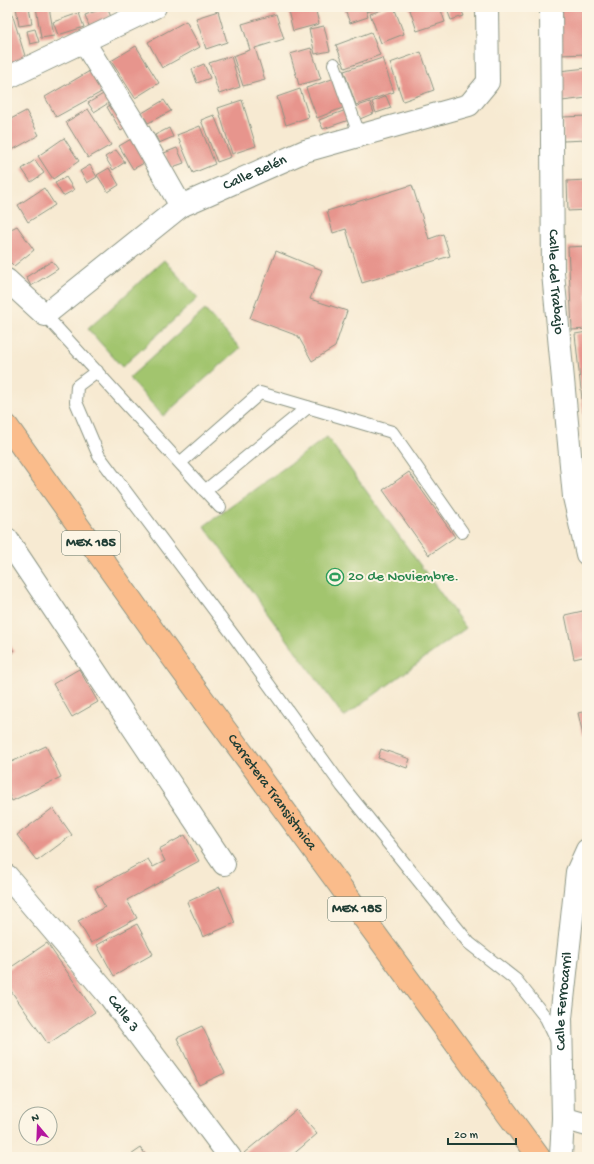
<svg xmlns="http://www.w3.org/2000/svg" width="594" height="1164" font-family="'Gochi Hand',sans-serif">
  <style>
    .green { fill: #a2c56e; stroke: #608151 }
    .building { fill: #e7958d }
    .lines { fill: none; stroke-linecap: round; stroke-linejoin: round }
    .service-casing { stroke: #8b9483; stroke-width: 14 }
    .minor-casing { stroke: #8b9483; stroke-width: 24 }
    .primary-casing { stroke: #8b9483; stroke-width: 24 }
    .service { stroke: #fff; stroke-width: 12 }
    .minor { stroke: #fff; stroke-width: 22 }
    .primary { stroke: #fabc8b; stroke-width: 22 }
    .labels { text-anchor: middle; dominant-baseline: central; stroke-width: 4; stroke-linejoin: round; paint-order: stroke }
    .shield { fill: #fcf5e5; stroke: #617469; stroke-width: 1 }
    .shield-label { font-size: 14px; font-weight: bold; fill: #1f3d34 }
    .street-label { font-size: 15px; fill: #1f3d34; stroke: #fcf5e5 }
    .leisure-label { font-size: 15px; fill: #27864d; stroke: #fcf5e5; text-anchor: start }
  </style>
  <rect width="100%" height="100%" fill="#fcf5e5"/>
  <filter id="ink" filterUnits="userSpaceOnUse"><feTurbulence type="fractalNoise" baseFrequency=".025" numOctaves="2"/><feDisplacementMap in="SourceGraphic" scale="8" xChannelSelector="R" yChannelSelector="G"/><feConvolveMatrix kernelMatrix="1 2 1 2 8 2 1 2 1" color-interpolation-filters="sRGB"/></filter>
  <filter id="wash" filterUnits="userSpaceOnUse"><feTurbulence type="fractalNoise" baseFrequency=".012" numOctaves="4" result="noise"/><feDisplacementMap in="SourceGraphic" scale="16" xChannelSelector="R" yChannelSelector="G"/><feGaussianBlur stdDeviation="0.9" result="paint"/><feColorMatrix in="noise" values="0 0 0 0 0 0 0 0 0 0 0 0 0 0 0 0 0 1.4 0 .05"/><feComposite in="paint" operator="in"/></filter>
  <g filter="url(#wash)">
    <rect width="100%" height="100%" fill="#f7ead2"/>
    <!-- green -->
    <path class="green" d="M164,260l34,38 -76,69 -34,-38z
      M205,310l35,38 -77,68 -34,-38z
      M327,437l139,191 -122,89 -140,-191z"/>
    <g id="blocks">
      <!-- building -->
      <path class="building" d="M7,7h3l16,52 -19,5z
        M16,7h13l3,17 -13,2z
        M36,7h13l5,29 -13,2z
        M83,7h18v1l-17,3z
        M107,7l4,10 -22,9 -4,-11z
        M287,7h28l4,17 -26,7z
        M347,7h18l3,10 -18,6 -6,-15z
        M366,7h16l-14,5z
        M389,7h5l10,27 -23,9 -11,-29z
        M409,7h31l5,15 -28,9z
        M446,7h14l4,9 -13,4z
        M557,7h30v47l-28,1z
        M218,11l9,31 -21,7 -10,-31z
        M79,13l5,14 -26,8 -5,-13z
        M276,14l8,25 -29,9 10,32 -22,6 -10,-30 17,-6 -8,-26z
        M186,21l14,26 -38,21 -14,-26z
        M324,26l6,25 -15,3 -6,-25z
        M35,29l4,13 -9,2 -3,-13z
        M371,32l9,23 -35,13 -9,-23z
        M136,46l23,37 -24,15 -24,-37z
        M311,48l10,31 -22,6 -9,-31z
        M421,52l13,38 -31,11 -13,-38z
        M231,56l9,31 -21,7 -10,-31z
        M382,58l12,34 -38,13 -12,-34z
        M204,64l6,14 -13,5 -5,-14z
        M95,68l12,21 -51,28 -11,-20z
        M587,68v30l-25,3 -3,-30z
        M335,78l10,29 -28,11 -11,-30z
        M300,89l9,28 -23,8 -9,-28z
        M110,90l5,9 -21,13 -6,-9z
        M386,96l5,12 -15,5 -4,-11z
        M164,100l7,11 -23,12 -6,-10z
        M242,100l14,46 -24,8 -14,-46z
        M116,102l14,23 -9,6 -14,-24z
        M370,102l4,11 -14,6 -5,-12z
        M88,109l23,36 -23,13 -22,-36z
        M346,110l3,10 -26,9 -4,-9z
        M26,111l13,24 -32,18v-32z
        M214,115l17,42 -14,5 -16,-42z
        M587,116v24l-24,1v-24z
        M200,126l15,38 -22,9 -16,-38z
        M169,128l4,9 -14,6 -4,-8z
        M138,135l15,23 -20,11 -14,-23z
        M64,138l15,23 -26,18 -15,-23z
        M177,148l7,15 -14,5 -6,-15z
        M116,150l9,12 -12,8 -8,-13z
        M35,160l9,13 -13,9 -9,-13z
        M90,165l7,12 -10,6 -7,-12z
        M109,168l10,17 -11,7 -11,-17z
        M66,177l8,13 -11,6 -8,-13z
        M587,180v30l-19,1 -1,-30z
        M412,185l17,54 14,-5 7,22 -88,27 -16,-54 -13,4 -6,-22z
        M44,188l11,17 -27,17 -10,-17z
        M17,226l17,24 -20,16 -7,-7v-28z
        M587,246v83l-15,1 -4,-83z
        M276,251l46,19 -12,29 37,12 -12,36 -23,14 -14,-25 -48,-18z
        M52,261l6,8 -27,17 -5,-9z
        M587,332v105h-1l-11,-103z
        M409,472l46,65 -26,18 -46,-65z
        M587,610v46l-13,3 -9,-44z
        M7,638l7,14 -7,4z
        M79,669l19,33 -26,15 -19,-33z
        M587,711v23l-4,1 -5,-22z
        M46,746l15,31 -49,24 -5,-10v-27z
        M381,749l29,10 -3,9 -29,-10z
        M53,808l19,27 -35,26 -20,-26z
        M185,835l14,26 -72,39 10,18 -46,25 -13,-22 27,-14 -10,-19 53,-29 5,8 12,-6 -6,-12z
        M220,887l15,36 -32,14 -16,-35z
        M137,924l16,30 -39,22 -17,-31z
        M47,943l48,69 -47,32 -41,-59v-15z
        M202,1026l23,47 -26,12 -22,-47z
        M296,1110l21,24 -27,23h-43l-3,-4z
        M141,1148l6,9h-19z"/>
    </g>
  </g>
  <g filter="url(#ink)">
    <use href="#blocks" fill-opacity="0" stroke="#8b9483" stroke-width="1"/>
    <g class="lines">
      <defs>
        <path id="service" d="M334,64l26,73
          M45,315l175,192
          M97,371l-20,15 -1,16 23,54 137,183 106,147 127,157 47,37 30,38 11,23
          M180,463l80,-70 132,39 70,100
          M205,491l103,-84"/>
        <g id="minor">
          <path id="s1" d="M551,7l2,266 21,224 13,57"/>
          <path d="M84,42l50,81 47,83"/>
          <path d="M7,78l148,-71"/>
          <path id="s2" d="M7,280l38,35 136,-109 124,-55 164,-46 19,-23 -1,-75"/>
          <path d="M7,539l217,325"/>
          <path id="s3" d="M7,876l103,121 120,160"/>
          <path d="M563,1118l24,7"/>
          <path id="s4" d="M561,1156l2,-38 -2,-100 16,-146 10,-22"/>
        </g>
        <g id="primary">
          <path id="s5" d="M7,426l168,235 364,496"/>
        </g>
      </defs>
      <!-- service casing -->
      <use href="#service" class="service-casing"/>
      <!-- minor casing -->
      <use href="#minor" class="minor-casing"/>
      <!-- primary casing -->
      <use href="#primary" class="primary-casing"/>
      <!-- service -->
      <use href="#service" class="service"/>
      <!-- minor -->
      <use href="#minor" class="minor"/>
      <!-- primary -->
      <use href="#primary" class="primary"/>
    </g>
  </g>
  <!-- icons -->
  <defs>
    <symbol id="stadium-ring" viewBox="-11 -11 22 22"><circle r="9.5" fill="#fcf5e5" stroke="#2e9e5b" stroke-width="1.5"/><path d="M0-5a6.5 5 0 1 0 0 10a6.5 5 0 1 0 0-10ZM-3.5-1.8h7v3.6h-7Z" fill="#2e9e5b"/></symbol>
  </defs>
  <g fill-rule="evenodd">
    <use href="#stadium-ring" x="325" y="567" width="20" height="20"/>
  </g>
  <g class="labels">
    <!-- shield labels -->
    <g class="shield">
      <rect x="62" y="531" width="58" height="24" rx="3"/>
      <rect x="328" y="897" width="58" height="24" rx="3"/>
    </g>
    <g class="shield-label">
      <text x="91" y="543">MEX 185</text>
      <text x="357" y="909">MEX 185</text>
    </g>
    <!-- street labels -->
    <g class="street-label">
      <text stroke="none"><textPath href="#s2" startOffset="307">Calle Belén</textPath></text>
      <text stroke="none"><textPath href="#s1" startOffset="275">Calle del Trabajo</textPath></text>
      <text stroke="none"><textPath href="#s5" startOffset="452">Carretera Transistmica</textPath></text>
      <text stroke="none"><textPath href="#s4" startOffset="155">Calle Ferrocarril</textPath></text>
      <text stroke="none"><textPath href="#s3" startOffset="180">Calle 3</textPath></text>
    </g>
    <!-- leisure labels -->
    <g class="leisure-label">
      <text x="348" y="577">20 de Noviembre.</text>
    </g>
  </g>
  <!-- margin -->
  <rect width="594" height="1164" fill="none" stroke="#fcf5e5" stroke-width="24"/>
  <!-- north arrow -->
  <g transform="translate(38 1126) rotate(341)"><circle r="19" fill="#fcf5e5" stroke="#a4ab9e"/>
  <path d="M0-3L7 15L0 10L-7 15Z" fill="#b5179e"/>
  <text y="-6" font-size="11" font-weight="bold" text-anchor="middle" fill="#1f3d34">N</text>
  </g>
  <!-- scale -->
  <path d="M448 1138v6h68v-6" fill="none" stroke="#1f3d34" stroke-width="2"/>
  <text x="454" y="1138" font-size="12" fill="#1f3d34" stroke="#fcf5e5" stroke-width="3" paint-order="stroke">20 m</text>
</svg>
